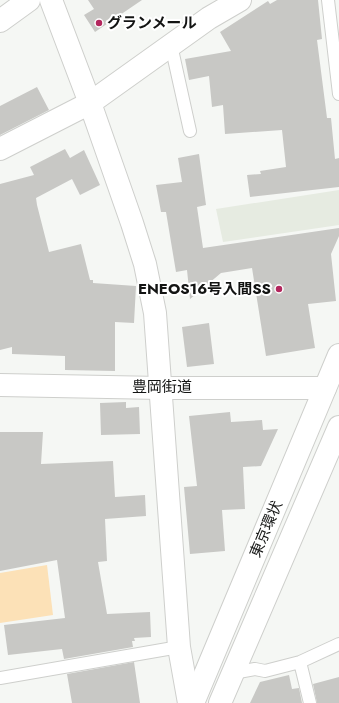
<svg xmlns="http://www.w3.org/2000/svg" width="339" height="703" font-family="Jost,'Noto Sans JP',sans-serif">
  <style>
    .built { fill: #e6ebe1 }
    .green { fill: #fce1b7 }
    .building { fill: #c8c8c5 }
    .lines { fill: none; stroke-linecap: round; stroke-linejoin: round }
    .lane-casing { stroke: #cecfcc; stroke-width: 14 }
    .street-casing { stroke: #cecfcc; stroke-width: 24 }
    .secondary-casing { stroke: #cecfcc; stroke-width: 24 }
    .highway-casing { stroke: #cecfcc; stroke-width: 24 }
    .lane { stroke: #fff; stroke-width: 12 }
    .street { stroke: #fff; stroke-width: 22 }
    .secondary { stroke: #fff; stroke-width: 22 }
    .highway { stroke: #fff; stroke-width: 22 }
    .poi-dot { fill: #b3265d; stroke: #fff; stroke-width: 1.5 }
    .labels { text-anchor: middle; dominant-baseline: central; stroke-width: 4; stroke-linejoin: round; paint-order: stroke }
    .poi-label { font-size: 15px; font-weight: bold; fill: #131413; stroke: #fff; text-anchor: start }
    .street-label { font-size: 15px; fill: #131413; stroke: #fff }
  </style>
  <rect width="100%" height="100%" fill="#f5f7f4"/>
  <!-- built -->
  <path class="built" d="M339,190v35l-116,17 -7,-33z"/>
  <!-- green -->
  <path class="green" d="M47,565l6,50 -53,8v-50z"/>
  <!-- building -->
  <path class="building" d="M88,0h54l-47,32 -11,-17 10,-6z
    M277,0h41l4,39 -5,1 10,78h4l4,41 4,-1v29l-89,10 -3,-22 14,-1 -1,-3 26,-4 -4,-37 -57,4 -2,-29 -11,2 -3,-31 -20,4 -4,-21 46,-8 -11,-19 48,-31 2,3z
    M37,87l12,23 -49,25v-29z
    M65,149l5,9 14,-8 16,35 -20,10 -8,-16 -36,19 1,7 12,47 32,-8 9,36h3v3l43,3 -2,37 -19,-1v49l-50,-1v-14l-53,-2v-7l-12,3v-166l34,-9 -4,-8z
    M199,154l7,51 -9,2 6,41 136,-20v8l-8,18 5,47 -28,3 7,44 -49,8 -14,-88 -31,5 -31,26 -3,-29 -11,2 -10,-60h-5l-5,-27 26,-3 -4,-24z
    M209,323l5,41 -27,3 -5,-40z
    M126,402v6l13,-1 1,27 -39,1 -1,-32z
    M230,412l1,10 31,-2 1,10 15,-1 -17,37 -18,1 2,42 -23,1 3,41 -35,3 -6,-67 13,-1 -8,-70z
    M0,432h43l-2,32 72,-3 2,36 30,-2 1,21 -41,3 2,42 -9,1 9,52 43,-2 1,25 -17,1 1,3h-3l1,6 -69,12 -2,-10 -54,6 -4,-30 61,-7 -8,-58 -57,11z
    M134,662l6,41h-68l-5,-29z
    M289,675l3,14 7,-1 3,15h-52l10,-21z
    M339,677v26h-22l-4,-19z"/>
  <g class="lines">
    <defs>
      <path id="lane" d="M328,0l11,94
        M171,45l19,86
        M300,662l10,41
        M233,673l22,-4 10,2 35,-9 39,-18
        M0,678l179,-31"/>
      <path id="street" d="M51,0l39,103 42,120 13,41 10,49 24,334 10,56
        M0,149l90,-46 119,-85 31,-18"/>
      <path id="secondary" d="M0,21l29,-21
        M0,385l161,3h164"/>
      <path id="highway" d="M193,703l146,-348
        M220,703l119,-276"/>
    </defs>
    <!-- lane casing -->
    <use href="#lane" class="lane-casing"/>
    <!-- street casing -->
    <use href="#street" class="street-casing"/>
    <!-- secondary casing -->
    <use href="#secondary" class="secondary-casing"/>
    <!-- highway casing -->
    <use href="#highway" class="highway-casing"/>
    <!-- lane -->
    <use href="#lane" class="lane"/>
    <!-- street -->
    <use href="#street" class="street"/>
    <!-- secondary -->
    <use href="#secondary" class="secondary"/>
    <!-- highway -->
    <use href="#highway" class="highway"/>
  </g>
  <!-- markers -->
  <g class="poi-dot">
    <circle cx="99" cy="23" r="4"/>
    <circle cx="279" cy="289" r="4"/>
  </g>
  <g class="labels">
    <!-- poi labels -->
    <g class="poi-label">
      <text x="107" y="23">グランメール</text>
      <text x="271" y="289" text-anchor="end">ENEOS16号入間SS</text>
    </g>
    <!-- street labels -->
    <g class="street-label">
      <text x="162" y="387">豊岡街道</text>
      <text transform="translate(266 529) rotate(-67)">東京環状</text>
    </g>
  </g>
</svg>
